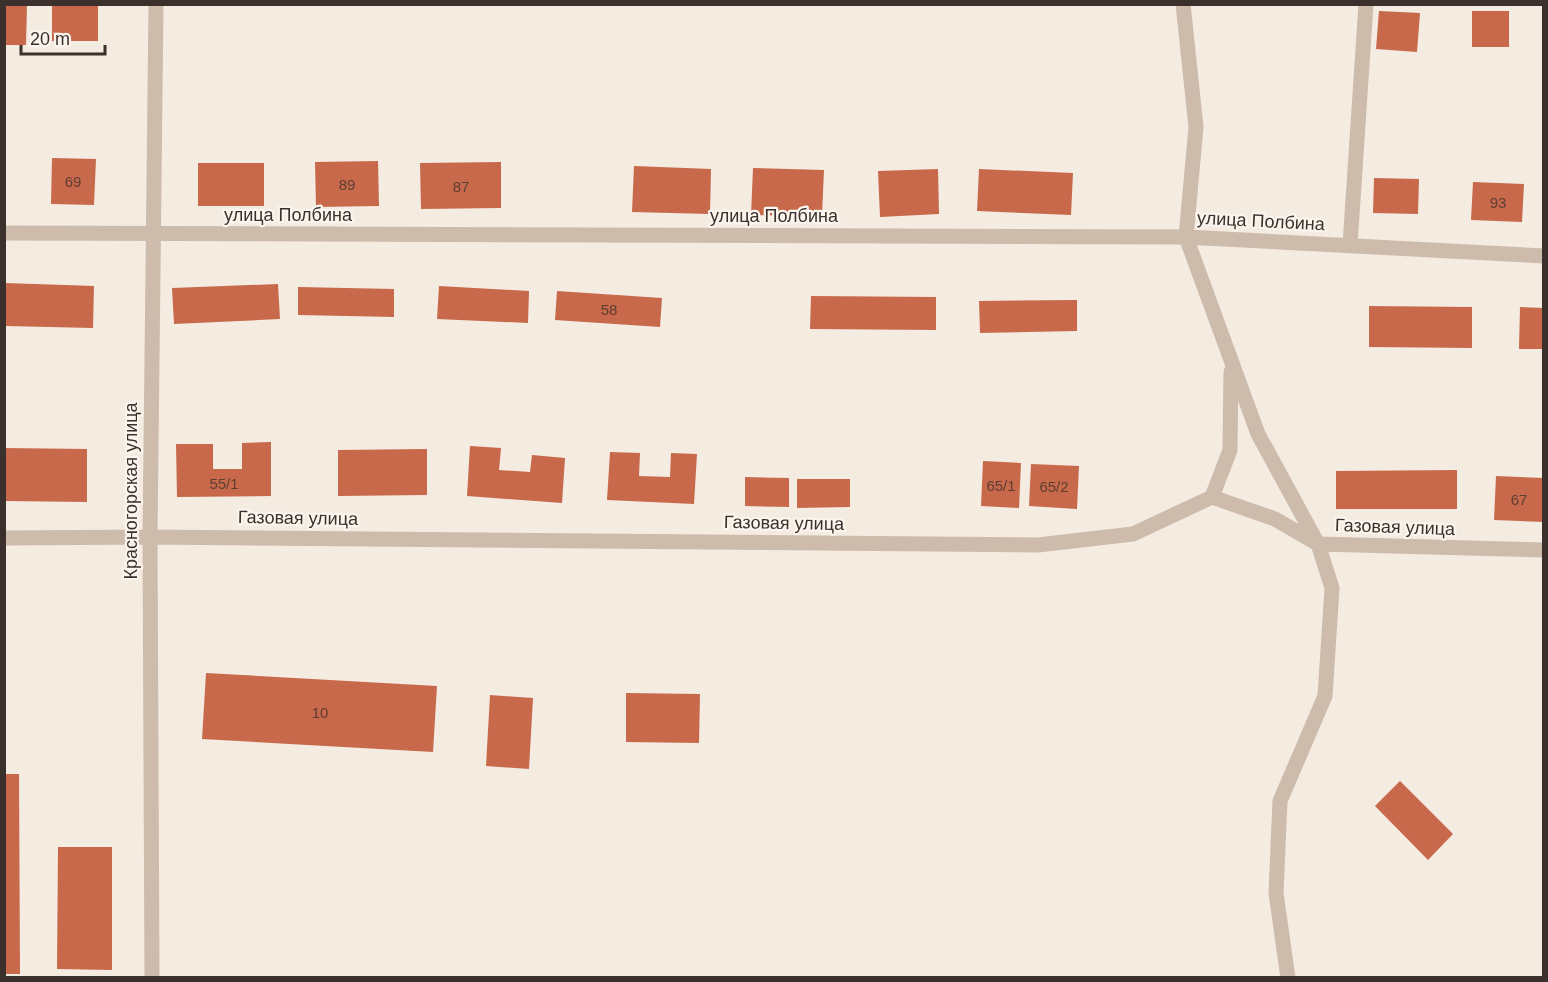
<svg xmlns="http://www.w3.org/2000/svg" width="1548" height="982" font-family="Helvetica,sans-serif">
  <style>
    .building { fill: #c8694b }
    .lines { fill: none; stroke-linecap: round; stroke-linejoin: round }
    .minor { stroke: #cdbbac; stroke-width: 15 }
    .labels { text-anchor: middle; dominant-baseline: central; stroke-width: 4.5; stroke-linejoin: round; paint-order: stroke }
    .number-label { font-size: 15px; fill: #5e3e33 }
    .street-label { font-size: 18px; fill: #3b302b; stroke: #fbf5ee }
  </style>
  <rect width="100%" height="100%" fill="#f4ebe1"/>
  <!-- building -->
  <path class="building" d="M4,4h23l-1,41h-22z
    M52,4h46v37h-46z
    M1379,11l41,2 -3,39 -41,-3z
    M1472,11h37v36h-37z
    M52,158l44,1 -2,46 -43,-1z
    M378,161l1,45 -63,1 -1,-45z
    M501,162v46l-80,1 -1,-46z
    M198,163h66v43h-66z
    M634,166l77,3 -1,45 -78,-2z
    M753,168l71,2 -2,46 -71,-1z
    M938,169l1,45 -59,3 -2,-46z
    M979,169l94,4 -2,42 -94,-4z
    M1374,178l45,1 -1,35 -45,-1z
    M1473,182l51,2 -2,38 -51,-2z
    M5,283l89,3 -1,42 -88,-2z
    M278,284l2,35 -106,5 -2,-36z
    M439,286l90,5 -1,32 -91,-4z
    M298,287l96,2v28l-96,-2z
    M557,291l105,7 -2,29 -105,-7z
    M811,296l125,1v33l-126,-1z
    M1077,300v31l-97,2 -1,-32z
    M1369,306l103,1v41l-103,-1z
    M1520,307l24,1v41h-25z
    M271,442v54l-94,1 -1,-53h37v25h29v-26z
    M470,446l31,2 -2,22 31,2 2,-17 33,3 -3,45 -95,-7z
    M4,448l83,1v53l-83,-1z
    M427,449v46l-89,1v-46z
    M610,452l30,1 -1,23 31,1 1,-24 26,1 -3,50 -87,-4z
    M983,461l38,2 -2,45 -38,-2z
    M1031,464l48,2 -2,43 -48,-3z
    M1457,470v39h-121v-38z
    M1496,476l48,2v44l-50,-2z
    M745,477l44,1v29l-44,-1z
    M797,479h53v28l-53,1z
    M206,673l231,13 -4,66 -231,-13z
    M626,693l74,1 -1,49 -73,-1z
    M490,695l43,3 -4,71 -43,-3z
    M4,774h15l1,200h-16z
    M1400,781l53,53 -25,26 -53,-54z
    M58,847h54v123l-55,-1z"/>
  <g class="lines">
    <!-- minor -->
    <path class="minor" d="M1183,4l13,123 -10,110 72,197 60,110 14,44 -7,108 -45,105 -4,92 12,85
      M4,233l1182,4 358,19
      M1350,245l16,-241
      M1212,497l18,-47 1,-78
      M4,538l146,-1 888,8 95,-11 79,-37 63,22 43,25 226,6
      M152,978l-2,-441 6,-533"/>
  </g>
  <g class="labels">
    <!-- number labels -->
    <g class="number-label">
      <text x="73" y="181">69</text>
      <text x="347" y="184">89</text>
      <text x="461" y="186">87</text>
      <text x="1498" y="202">93</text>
      <text x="609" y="309">58</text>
      <text x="224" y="483">55/1</text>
      <text x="1001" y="485">65/1</text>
      <text x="1054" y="486">65/2</text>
      <text x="1519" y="499">67</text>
      <text x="320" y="712">10</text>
    </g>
    <!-- street labels -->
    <g class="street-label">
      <text x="288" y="215">улица Полбина</text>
      <text x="774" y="216">улица Полбина</text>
      <text transform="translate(1261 221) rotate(3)">улица Полбина</text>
      <text transform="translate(131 491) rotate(-90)">Красногорская улица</text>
      <text transform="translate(298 518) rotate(1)">Газовая улица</text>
      <text transform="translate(784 523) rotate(1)">Газовая улица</text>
      <text transform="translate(1395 527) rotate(2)">Газовая улица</text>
    </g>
  </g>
  <!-- border -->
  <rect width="1548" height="982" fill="none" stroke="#3b302b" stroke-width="12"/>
  <!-- scale -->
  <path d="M21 45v9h84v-9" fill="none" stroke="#3b302b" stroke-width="3"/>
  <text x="30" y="45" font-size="18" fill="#3b302b" stroke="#fbf5ee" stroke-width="4.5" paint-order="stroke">20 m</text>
</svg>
